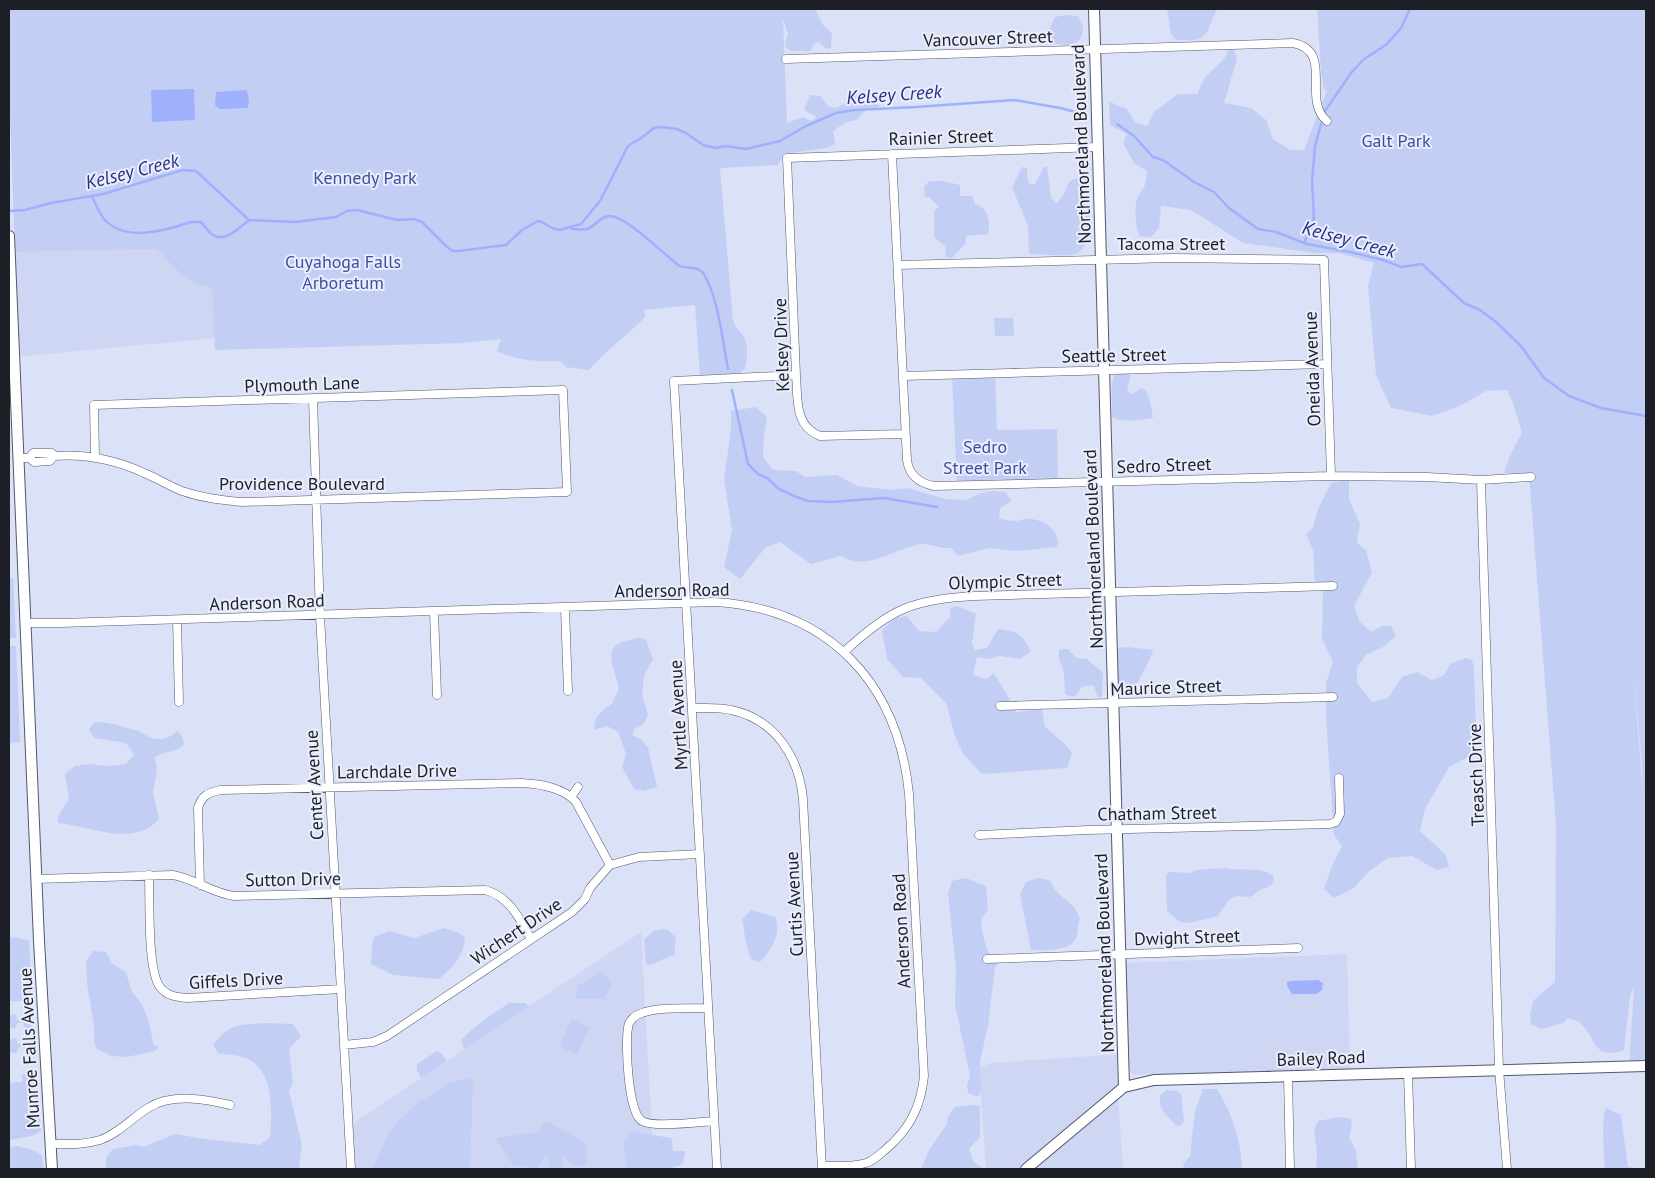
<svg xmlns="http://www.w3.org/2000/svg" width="1655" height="1178" font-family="'PT Sans',sans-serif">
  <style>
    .built { fill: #ced6f3 }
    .green { fill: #c3cef5; fill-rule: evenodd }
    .water { fill: #9fb1fd }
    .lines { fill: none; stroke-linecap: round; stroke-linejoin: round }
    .stream { stroke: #9fb1fd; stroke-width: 2.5 }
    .minor-casing { stroke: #53586b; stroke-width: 9 }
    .tertiary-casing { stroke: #53586b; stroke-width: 12 }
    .minor { stroke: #fff; stroke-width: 8 }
    .tertiary { stroke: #fff; stroke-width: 10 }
    .labels { text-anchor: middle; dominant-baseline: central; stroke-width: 4; stroke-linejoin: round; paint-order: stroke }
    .street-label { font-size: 18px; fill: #1d1f27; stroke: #eaeefc }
    .park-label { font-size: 18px; fill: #3f4ca3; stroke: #eaeefc }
    .water-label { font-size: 19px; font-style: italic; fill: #272e83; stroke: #eaeefc }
  </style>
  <rect width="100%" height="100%" fill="#dbe1f7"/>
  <!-- built -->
  <path class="built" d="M9,248h6l1,4 149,-4 45,4 5,86 -201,19z
    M641,932l13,237h-303l-2,-43z
    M1347,954l3,116 -217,5 -4,-5 -3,-107z
    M1123,1054l-5,38 5,77h-137l-7,-101 12,-5z"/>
  <!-- green -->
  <path class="green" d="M9,9h806l8,16 9,8 -1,15 -4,1 -9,-7 -6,4 -1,5h-20l-6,-4v-4l3,-9 -5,-15 4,104 16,-6 8,4 6,-4 -13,-7 6,-15 10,1 8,10 8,2 17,-9 4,-5c14,0 13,7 24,12l-16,5 -9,9 -10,2 -13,9 2,13 -9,4 -42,6 -6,11 -58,3 13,152c2,7 4,8 8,13 9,10 6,25 4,36l-6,5 -39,2 -5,-71 -51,5 1,7c-18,19 -39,33 -56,53l-23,-3 -6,-6c-21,1 -43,0 -63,-10l4,-12 -38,4 -248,7 -3,-63c-24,-1 -40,-22 -55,-38l-142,3 -6,-169z
    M1167,9h50c-13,26 -6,33 -41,31l-5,-6z
    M1317,9h329v1057l-17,1 5,-80 -4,9 -6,54c-32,11 -27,-13 -45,-28 -3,-2 -8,-3 -11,-4l-5,5 -22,6 -10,-5 -1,-8 3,-15 22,-19 1,-157 -27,-351 -25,-1 6,-18 12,-22 -9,-30 -6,-13 -21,1 -26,15 -28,10 -41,-8 -15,-33 -8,-89 6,-23 -35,-10h-24l-72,-10 -52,-33 -30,-4 -2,22 -8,9 -12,-1c-3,-11 -6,-28 -1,-39 7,-13 8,-9 9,-26l-13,-8 -11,-20 4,-9 -17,-9 -1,-24 9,5 8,2 10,15 11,3 7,-14 24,-18h19l8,-17 19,-18 5,-10h5l3,10 -13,44 27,5 15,12 7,19 17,11h14l23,-60 -3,-1 -3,-17zM1632,654l10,113 1,28z
    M1066,15l12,1c1,3 5,8 5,12 1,19 -19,19 -32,14 -3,-10 -1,-16 4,-25z
    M1022,167l5,1 1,14 3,2h4l9,-17h3l4,31 6,5c14,-13 5,-27 29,-25 4,16 10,71 -11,76 -13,3 -32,0 -46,0l-1,-28 -16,-39z
    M929,181h14l17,4v11h12l3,8c3,2 6,2 8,4 6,5 7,20 5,26l-22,2v7l-14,15 -6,-1 -1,-11 -11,-9v-26l5,-4 -10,-10h-4l-1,-10z
    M994,318h19l1,18h-19z
    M1124,372l7,2 -4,17 5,3 9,-6 5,3 4,9 3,18c-11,2 -32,5 -41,-1 1,-15 -3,-30 3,-43z
    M995,373l2,57 60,-1 1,54 -101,2 -5,-110z
    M756,407l11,10 -3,17 -1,23 10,13 23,1 9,6 32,-2 20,11 34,4 17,-2 38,11 20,1 15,-7 13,-2 11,1 7,9 -12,7 -1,10c5,1 11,3 16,3 5,0 10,-3 16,-2 14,1 30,13 26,28l-42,4 -26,-3 -32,8 -5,-8c-11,1 -20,-4 -30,-4 -4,0 -8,2 -12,3 -25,7 -44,23 -70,9l-29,8 -31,-22 -15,6 -25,31 -16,-12 8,-37 -8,-51 7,-49v-19z
    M1343,481h6v18l11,25 -3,19 9,7 6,22 -18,34 6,16 11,10 11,-6h9l5,10 -13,11 -17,8 -9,12v16l15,19 16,-4 14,-21 15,-5 15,8 12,-5 6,-11 16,-6 6,2 2,7 2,68 -2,19 -25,13 -24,42 -5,22 26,24 3,12 -12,3 -25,-14 -24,2 -19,13 -15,17 -20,10 -10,-9 8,-23 10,-20 -8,-11 -8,-118v-34l7,-21 -11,-23 1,-52 -8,-1 -2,-36 -7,-16 7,-6 5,-19 13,-26z
    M9,578h4l3,60h-7z
    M957,606l19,8 -4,29 3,7 12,-2 11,-19c20,3 24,4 33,23l-12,7 -20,-3 -10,3 -12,-2 -4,18 13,4 8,-6 23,39 25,-3 3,18 19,16 8,10 -5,15 -85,6 -18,-19 -8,-16 -10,-36 -25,-25 -18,-1 -16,-18 -5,-29 12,-11 13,-3 12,15 17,1 12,-13h2v-11z
    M640,638l6,2 7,19 -9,17 -2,19 6,20 -5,10 -9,4 -2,6 10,5 6,8 9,39 -13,4 -10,-2 -12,-22 4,-13 -8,-22 -11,-6 -13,4 2,-12 8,-9 8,-5 7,-16c-8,-29 -19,-45 21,-50z
    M9,646h7l4,96 -11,1z
    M1127,647l26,3c0,4 -17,37 -20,40 -2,2 -5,2 -8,4l-8,-4 -1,-28 2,-14z
    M1063,649h5l8,9 11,1c5,6 12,9 16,14l-1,23 -4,2 -4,-12 -6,-1 -8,3 -2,5 -5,4 -8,-3 -1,-22 -5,-13v-9z
    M95,722c15,0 29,5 43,9 7,3 14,9 22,8 7,0 13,-4 18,-8l5,7 1,7c-10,8 -17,5 -29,12l2,13 -4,22 6,27c-24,29 -70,7 -101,4v-7l11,-17 -4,-25 10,-8 16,-2 17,2 17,-2 9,-9 -8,-12 -32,-5 -5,-9z
    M1226,868c15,4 36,-3 48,9 -1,12 -7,9 -16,14 -3,2 -5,6 -10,6 -12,-1 -16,-3 -23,9 -3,4 -5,5 -6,10l-31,7 -8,-1 -13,-11 -1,-35 3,-4 21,1 6,-3z
    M966,878l20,8 2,23 -7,11c2,16 4,34 17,44l-3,3 -7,59 -8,35 1,30 -3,6 -10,-4 -1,-8 3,-9 -15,-72 1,-36 -8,-75 4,-12z
    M1038,878l11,2c3,3 4,8 7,11 9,9 20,14 24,28 -3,6 -1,13 -4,19 -5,13 -34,13 -45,12l-11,-56 6,-12z
    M751,910l24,7c7,17 -4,33 -15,45l-8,-2c-7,-12 -7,-28 -10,-41z
    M444,928l15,5 6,4c-2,20 -11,29 -26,42l-46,-4 -22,-11 1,-19 2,-8 15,-6 25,7z
    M661,929l7,1 8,8 -2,19 -2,-2 -19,9 -7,1 -2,-26 10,-8z
    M15,937l14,4 3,63 -8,1 -2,-4h-13v-63z
    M93,951l13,1 6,11 14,10 6,19 10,12 6,15 6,26 5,2 -4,4 -28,6 -15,-1 -15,-7 -3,-7v-16l-7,-43 -1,-21z
    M602,971l10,14 -8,14h-28l1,-13z
    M509,1003h16l4,4 -65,42 -3,-9c14,-15 31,-25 48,-37z
    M31,1013l1,15 -7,1 -2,-6h-6l-2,6 -6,-2v-12l7,-1 1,6 6,-1v-5z
    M572,1019l17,9 -12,27 -18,-9z
    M266,1023l27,1 8,12 -12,13 4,34 -4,8 13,54 -3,24h-193v-12l7,-8 23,-4 8,2 31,-13 29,5 56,6 10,-8c2,-26 4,-65 -22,-78 -8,-4 -21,-4 -30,-6l-5,-8c17,-23 27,-20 53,-22z
    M26,1037h7v16h-7l-2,-6h-6l-1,6 -7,-1 -1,-3 1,-9 6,-2 2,6h6z
    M437,1051l5,3 5,7 -26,17 -4,-8v-6z
    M22,1074l14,2 5,55 -9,5 -23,4v-57l13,-1z
    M473,1077l-3,92h-97l15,-35 13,-16 16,-15 33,-20z
    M1203,1089h14c14,23 25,53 25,80h-58l-1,-5 7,-8 5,-45z
    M1167,1090l9,1 5,3 3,26 -2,5 -5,1c-9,-9 -21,-18 -16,-32z
    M973,1105l7,1v31l-11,12 5,13 9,7h-62l8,-19 18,-26 1,-8 7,-9z
    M1606,1108l15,7 7,52 10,1v1h-33c-1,-11 -4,-53 1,-61z
    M1340,1117l11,2 1,6 -3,12 7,14 2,18h-42l1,-16 -3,-22 4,-10z
    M546,1121l40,22 1,22 -13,1 -12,-12v15h-13l-1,-13 -4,1 -8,12 -23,-4 -18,-27 43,-6z
    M632,1132l40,6 1,13h12l-2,13 -14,5h-42l-4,-26z
    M17,1146l16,4 9,5 1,14h-34v-22z"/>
  <!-- water -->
  <path class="water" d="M194,89l1,31 -43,2 -1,-32z
    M247,90l2,11 -1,7 -28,1 -5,-4 1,-13z
    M1318,980l5,3 -1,7 -6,4h-24l-5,-8v-4l4,-1z"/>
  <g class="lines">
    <!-- stream -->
    <path class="stream" d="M1325,111l26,-38 12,-13 24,-16 14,-16 9,-19
      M1117,124l17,12 19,21 10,3 31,22 20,10 15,16 29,21 18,3 31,12 43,8 33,8 18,7 21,-3 42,39 16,7 16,12 25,24 23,32 25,18 32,12 45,8
      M92,196c4,8 7,18 13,24 18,19 48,13 70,7 12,-3 13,-6 26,-5 4,4 7,10 12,13 12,8 27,-8 36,-15
      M9,211l16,-1 26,-7 52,-9 80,-24 13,1 53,49 46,2 41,-5 11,-6 10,-1 40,10 17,-1 8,3 25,25 6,4h6l47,-6 16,-15 16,-9 4,1 10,6 8,2 21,-6 19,-23 28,-55 13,-8 13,-10 7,-1 16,2 9,4 17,12 12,3 10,-2 21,3 34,-8 26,-15 30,-13 19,-3 61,-3 98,-7 46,8 23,6
      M572,229c5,0 10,1 15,0 8,-2 14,-14 23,-13 17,1 54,38 68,49 8,5 19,0 25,8 15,22 20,70 25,96
      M1304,243l10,-25 -2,-37 3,-35 6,-22
      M732,390l16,74 10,10 9,4 12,11 15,7 14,5 23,1 53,-4 53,9"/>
    <defs>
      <path id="minor" d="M786,59l507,-16c42,8 8,57 34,78
        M892,154l15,306c2,15 12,23 27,26l397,-10 96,1 54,3 50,-3
        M898,265l275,-7 151,2 7,216
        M903,376l423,-12
        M313,399l7,217 31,553
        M905,434l-85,2c-26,-10 -22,-37 -24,-61l-9,-217 310,-11
        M19,458h10l5,4 16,-1 4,-5c31,-2 62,4 90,17 13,5 25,13 38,18 20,7 39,9 60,11l325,-10 -4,-102 -469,15 1,52
        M29,458l4,-5h19l2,3
        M1481,480l18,589 8,100
        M565,608l3,83
        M434,612l3,83
        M177,620l2,82
        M26,623h35l654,-21c114,7 183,81 194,192l15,282c-3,31 -15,54 -39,74 -6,5 -12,11 -19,13 -13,4 -30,3 -44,3
        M844,652c46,-43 69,-53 131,-56l358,-10
        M1000,706l333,-9
        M693,708c13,0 26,-1 38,2 44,9 68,47 72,89l19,370
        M571,797l7,-10
        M979,835l109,-5 242,-6 6,-2 4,-8 -1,-36
        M149,875c1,24 -2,95 11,112 7,9 16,10 27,11l154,-9
        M36,879l137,-4c22,4 39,18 61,21l251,-6c24,6 35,29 46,49
        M200,885l-2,-77c4,-13 10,-15 22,-18l302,-7c18,1 41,4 54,19l34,63
        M987,959l311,-11
        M708,1008c-18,1 -61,-3 -75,10 -3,3 -5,6 -5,10 -3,16 0,85 14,93 11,7 56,1 72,0
        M344,1045l29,-3 14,-6 185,-124 13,-13 5,-11 20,-23 29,-8 61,-3
        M1408,1073l3,96
        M1288,1076l2,93
        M50,1144c17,0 34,1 50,-4 18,-6 32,-22 48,-32 23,-15 57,-9 82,-3
        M717,1169l-43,-788 122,-6"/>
      <path id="tertiary" d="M1094,9l30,1078
        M9,236l30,705 13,228
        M1026,1169l98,-82 30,-7 492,-14"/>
    </defs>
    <!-- minor casing -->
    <use href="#minor" class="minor-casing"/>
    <!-- tertiary casing -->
    <use href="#tertiary" class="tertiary-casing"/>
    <!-- minor -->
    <use href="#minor" class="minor"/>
    <!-- tertiary -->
    <use href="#tertiary" class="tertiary"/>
  </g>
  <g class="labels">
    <!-- street labels -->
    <g class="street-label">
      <text transform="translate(988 38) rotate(-2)">Vancouver Street</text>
      <text transform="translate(941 137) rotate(-2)">Rainier Street</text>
      <text transform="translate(1081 144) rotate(-92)">Northmoreland Boulevard</text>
      <text x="1171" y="243">Tacoma Street</text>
      <text transform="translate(781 345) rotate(-92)">Kelsey Drive</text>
      <text transform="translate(1114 355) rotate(-1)">Seattle Street</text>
      <text transform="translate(1312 369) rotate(-92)">Oneida Avenue</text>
      <text transform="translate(302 384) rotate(-2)">Plymouth Lane</text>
      <text transform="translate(1164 465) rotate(-2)">Sedro Street</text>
      <text x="302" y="483">Providence Boulevard</text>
      <text transform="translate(1093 549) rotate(-92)">Northmoreland Boulevard</text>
      <text transform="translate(1005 581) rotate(-2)">Olympic Street</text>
      <text transform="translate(672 590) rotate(-1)">Anderson Road</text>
      <text transform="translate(267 602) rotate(-2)">Anderson Road</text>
      <text transform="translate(1166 687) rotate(-2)">Maurice Street</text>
      <text transform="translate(678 715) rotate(-93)">Myrtle Avenue</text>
      <text transform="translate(397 771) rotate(-1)">Larchdale Drive</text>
      <text transform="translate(1476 775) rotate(-92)">Treasch Drive</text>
      <text transform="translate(314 785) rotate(-93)">Center Avenue</text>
      <text transform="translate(1157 813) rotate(-1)">Chatham Street</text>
      <text transform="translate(293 879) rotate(-1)">Sutton Drive</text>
      <text transform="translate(794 904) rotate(-93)">Curtis Avenue</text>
      <text transform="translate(516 931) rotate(-34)">Wichert Drive</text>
      <text transform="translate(901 931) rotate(-93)">Anderson Road</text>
      <text transform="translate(1187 937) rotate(-2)">Dwight Street</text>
      <text transform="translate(1104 953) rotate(-92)">Northmoreland Boulevard</text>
      <text transform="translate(236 980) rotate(-3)">Giffels Drive</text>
      <text transform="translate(29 1048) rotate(-93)">Munroe Falls Avenue</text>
      <text transform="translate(1321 1058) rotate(-2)">Bailey Road</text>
    </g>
    <!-- park labels -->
    <g class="park-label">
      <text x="1396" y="140">Galt Park</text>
      <text x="365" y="177">Kennedy Park</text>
      <text x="343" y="261">Cuyahoga Falls<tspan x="343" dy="21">Arboretum</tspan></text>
      <text x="985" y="446">Sedro<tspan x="985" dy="21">Street Park</tspan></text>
    </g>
    <!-- water labels -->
    <g class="water-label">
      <text transform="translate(894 94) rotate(-4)">Kelsey Creek</text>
      <text transform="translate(132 171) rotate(-14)">Kelsey Creek</text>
      <text transform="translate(1349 239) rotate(15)">Kelsey Creek</text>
    </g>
  </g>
  <!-- border -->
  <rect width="1655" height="1178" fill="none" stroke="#1d1f27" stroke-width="20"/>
</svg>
